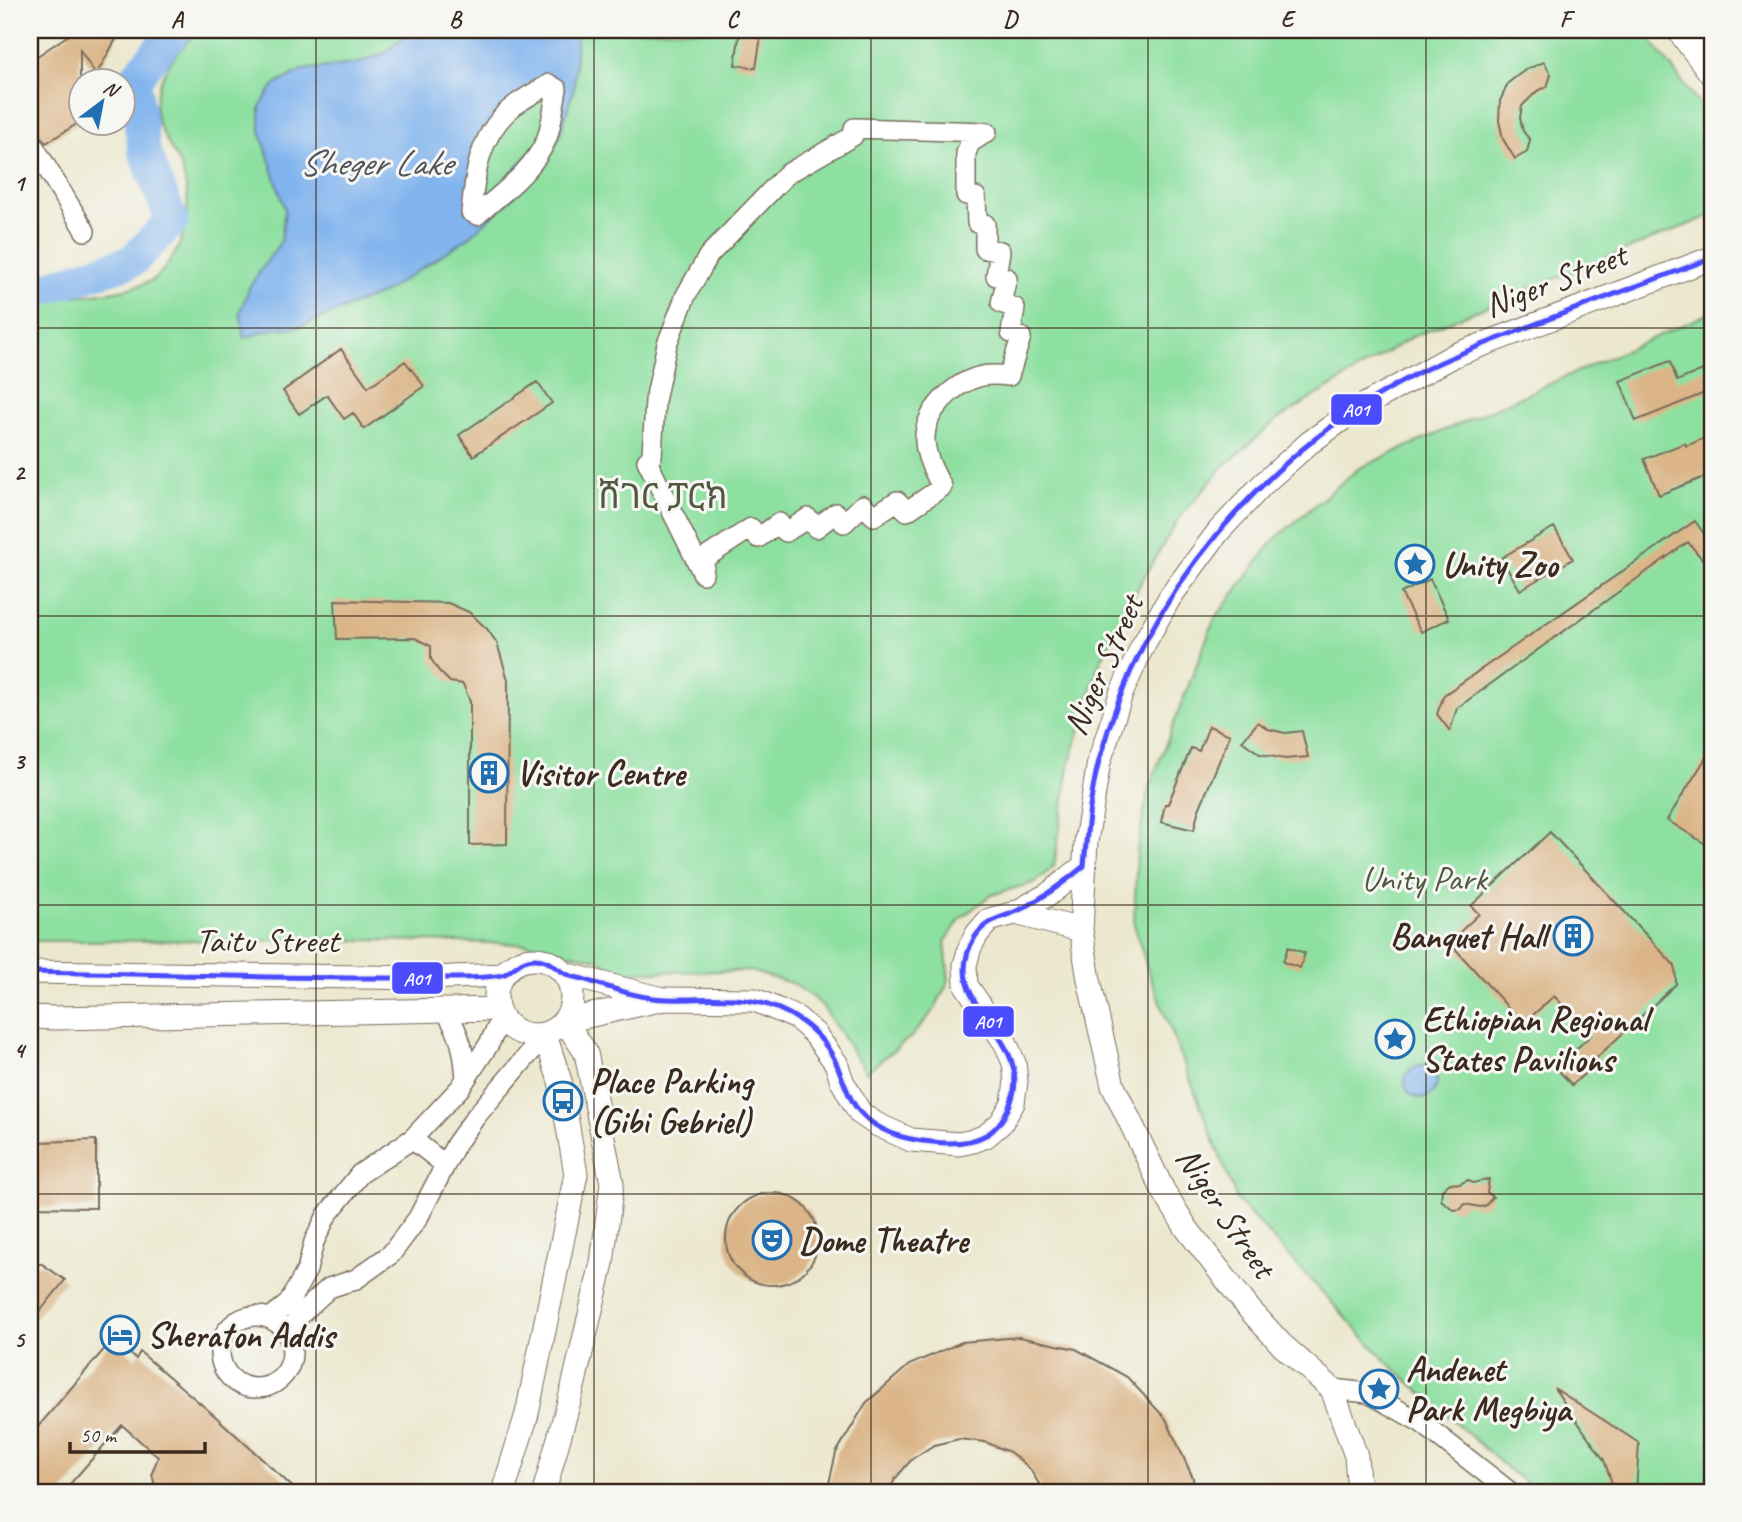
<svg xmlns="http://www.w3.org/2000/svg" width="1742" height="1522" font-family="Caveat,'Noto Sans Ethiopic',sans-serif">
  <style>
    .green { fill: #8ee0a1; stroke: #648560; stroke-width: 2 }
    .water { fill: #81b4ee; stroke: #5e6f86; stroke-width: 2; fill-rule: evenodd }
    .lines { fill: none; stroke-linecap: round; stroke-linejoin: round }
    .river { stroke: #81b4ee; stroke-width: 33 }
    .building { fill: #dbb588 }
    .minor-casing { stroke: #796c5c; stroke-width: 22 }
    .major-casing { stroke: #796c5c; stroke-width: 25 }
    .minor { stroke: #fff; stroke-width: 19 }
    .major { stroke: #fff; stroke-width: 23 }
    .bus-1-casing { stroke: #f6f6f2; stroke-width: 10 }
    .bus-1 { stroke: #4c4cff; stroke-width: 5 }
    .grid { fill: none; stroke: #3b2a1e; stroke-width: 2; stroke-opacity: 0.55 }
    .labels { text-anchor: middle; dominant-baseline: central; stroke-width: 6; stroke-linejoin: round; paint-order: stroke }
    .street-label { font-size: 35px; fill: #3b2a1e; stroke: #f6f6f2 }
    .park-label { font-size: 35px; fill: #50583f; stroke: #f6f6f2 }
    .poi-label { font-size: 35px; font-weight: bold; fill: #3b2a1e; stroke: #f6f6f2; text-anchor: start }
    .water-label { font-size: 37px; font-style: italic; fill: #50535c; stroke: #f6f6f2 }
    .line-badge { stroke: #f6f6f2; stroke-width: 2.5 }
    .badge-label { font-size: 19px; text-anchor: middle; font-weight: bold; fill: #fff }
    .neatline { fill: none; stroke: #3b2a1e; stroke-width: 2.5 }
    .grid-label { font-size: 23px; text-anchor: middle; font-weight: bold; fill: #3b2a1e }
  </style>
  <rect width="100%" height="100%" fill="#f6f6f2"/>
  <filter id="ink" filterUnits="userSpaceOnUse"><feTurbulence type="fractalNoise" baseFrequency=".0143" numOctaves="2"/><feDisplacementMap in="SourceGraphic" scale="14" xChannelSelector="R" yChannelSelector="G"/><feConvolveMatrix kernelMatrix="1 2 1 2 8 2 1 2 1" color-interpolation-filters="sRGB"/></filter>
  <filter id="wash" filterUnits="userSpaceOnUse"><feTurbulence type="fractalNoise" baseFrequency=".00686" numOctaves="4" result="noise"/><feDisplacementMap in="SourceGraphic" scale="28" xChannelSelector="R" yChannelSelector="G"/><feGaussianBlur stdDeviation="1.57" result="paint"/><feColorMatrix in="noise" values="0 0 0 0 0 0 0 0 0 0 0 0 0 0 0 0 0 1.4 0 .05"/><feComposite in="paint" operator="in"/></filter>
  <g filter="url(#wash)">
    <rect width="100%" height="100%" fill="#ece8cf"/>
    <!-- green -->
    <path class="green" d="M205,30h1438l69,91v94l-298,121 -136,83 -56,49 -43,50 -38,64 -42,82 -30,102 -15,100 -18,16 -45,13 -30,23 -16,24 4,38 -15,30 -22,26 -46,36 -45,-68 -27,-20 -44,-13 -132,1 -21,-13 -69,-15 -144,-4 -354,1v-641c35,-4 90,-5 121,-19 9,-4 19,-20 24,-28 14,-25 16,-55 7,-83 -7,-19 -24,-37 -26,-58 -4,-30 23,-70 49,-82z
      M1712,312v1180h-173l-30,-22 -123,-109 -149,-161 -89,-229 -14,-47 3,-73 11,-61 66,-170 61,-81 84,-71z"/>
    <!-- water -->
    <path class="water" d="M412,30h165l-3,58 -15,50 -34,48 -57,52 -85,55 -84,34 -26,2 -29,9 -4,-26 10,-26 31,-45 4,-32 -25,-79v-23l13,-21 29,-16 53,-6 28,-10zM549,84l-3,54 -75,75 17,-75z
      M1405 1082a16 16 0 1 1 32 0a16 16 0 1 1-32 0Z"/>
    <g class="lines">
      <!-- river -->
      <path class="river" d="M30,293l102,-32 40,-40 -28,-71 -10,-70 41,-50"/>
    </g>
    <g id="blocks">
      <!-- building -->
      <path class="building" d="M67,30h54l-25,45 -16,-25v72l-34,21 -16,-21v-3l8,-6 -8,-13v-39l40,-27z
        M740,30h22l-6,38 -21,-3z
        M1544,62l7,13 -4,12 -10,4 -15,15 -2,12 3,13 7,9 -3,12 -12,7 -12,-20 -4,-18 1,-20 8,-18 17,-13z
        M341,349l27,38 37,-26 19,25 -60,43 -11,-16 -9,6 -17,-24 -28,19 -16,-23z
        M1670,361l7,20 35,-15v24l-76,31 -16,-40z
        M537,382l15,21 -79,53 -14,-21z
        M1712,435v39l-53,21 -15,-36 41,-16 1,3z
        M1695,521l17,24v5l-10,9 -14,-17 -231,166 -7,23 -13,-17 7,-19z
        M1554,527l19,32 -53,31 -19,-32z
        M1430,579l19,40 -28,13 -20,-39z
        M335,600l113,3 21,9 18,17 10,14 11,37 -1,164 -37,1v-143l-7,-18 -13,-2 -11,-11 -8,-12v-13l-16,-8 -78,1z
        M1258,722l10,7 17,4 17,-2 6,26 -23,2 -25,-5 -18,-13z
        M1209,726l21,9 -32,77 -4,18 -33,-8 4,-18h3l23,-56 8,3z
        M1712,748v100l-45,-28z
        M1550,832l125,134 1,18 -84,78 2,3 -22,20 -16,-17 35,-33 -37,-39 -31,28 -74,-82 30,-28 -8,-8z
        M1288,947l17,6 -5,15 -17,-6z
        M96,1140v68l-66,-1v-33h8l1,-32z
        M1489,1179l-2,13 6,5 -8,9 -5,1 -15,-3 -4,5 -7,1 -13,-10 1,-10 8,-7 10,1 8,-4 5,3z
        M726 1239a46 46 0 1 1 92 0a46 46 0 1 1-92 0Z
        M30,1264h12l23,16 -35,44z
        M1019,1337l57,12 51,28 39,42 27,59 1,14h-150l-14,-23 -20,-17 -25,-10 -26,-3 -25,6 -22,14 -17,20 -6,13h-62l9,-39 30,-50 43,-38 53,-23z
        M113,1339l23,20 4,-7 75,64 83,76h-142l-4,-19 6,-16 -36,-32 -59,67h-33v-56z
        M1554,1388l85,55 -3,49h-21l-11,-32z"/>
    </g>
  </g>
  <g filter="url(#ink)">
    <use href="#blocks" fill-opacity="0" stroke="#796c5c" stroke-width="2"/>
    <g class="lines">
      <defs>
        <path id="minor" d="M549,84l8,5c-3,16 -5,34 -10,49 -13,32 -45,55 -70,77l-6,-3c4,-37 7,-73 37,-101 11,-11 28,-18 41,-27z
          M854,128l133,4 -17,11 -4,10v42l10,2 1,26 8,1v25l15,2 -4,25 11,2 -6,25 14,5 -4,25 10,4 -12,39c-8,-1 -18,-2 -27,0 -27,6 -59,35 -57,65 1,17 9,31 17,46l-35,24 -10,-10 -23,15 -11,-11 -19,18 -8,-10 -20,15 -8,-10 -22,14 -7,-9 -21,15 -7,-10 -46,30 -2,16 -56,-113 5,-5 3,-55 12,-57 19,-49 23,-40 78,-81 66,-38z
          M30,140l55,91
          M446,1012c15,23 18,39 20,67
          M412,1139l32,25
          M220 1352a36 36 0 1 1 72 0a36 36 0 1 1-72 0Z
          M270,1318l18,-14 19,-34 7,-28 13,-27 33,-41 52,-35 48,-51 29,-44 13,-27
          M288,1333l14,-20 27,-25 27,-9 35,-25 27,-36 38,-74 21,-29 68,-80
          M1332,1389l36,4 54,30 88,69"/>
        <path id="major" d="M1678,30l34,45
          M1707,30l5,7
          M1015,913l66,17
          M496 997a38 38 0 1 1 76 0a38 38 0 1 1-76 0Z
          M30,972l399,6 74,-3
          M565,974l93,24
          M30,1017l26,1 442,-9
          M565,1021l99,-22 91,1 42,18 17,15 22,30 6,18 18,32 16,11 35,16 48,4 14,-3 13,-5 15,-13 12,-20 3,-22 -2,-18 -8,-19 -40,-59 -1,-20 5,-18 7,-13 12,-14 26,-7 34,-19 35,-28
          M503,1492l24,-78 49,-240 -16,-93 -15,-46
          M544,1492l29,-105 29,-124 10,-80 -26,-130 -21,-32
          M1359,1492l-3,-36 -24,-67 -50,-44 -32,-35 -63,-81 -24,-39 -50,-104 -24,-106 -8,-50 5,-88 13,-80 22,-68 21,-47 28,-50 48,-65 45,-48 46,-41 43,-31 103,-57 257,-97"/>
      </defs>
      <!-- minor casing -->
      <use href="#minor" class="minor-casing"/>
      <!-- major casing -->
      <use href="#major" class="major-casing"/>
      <!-- minor -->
      <use href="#minor" class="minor"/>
      <!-- major -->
      <use href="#major" class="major"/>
      <defs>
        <path id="bus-1" d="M30,972c133,2 266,7 398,6 15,0 65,1 77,-4 11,-6 16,-15 30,-15 14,0 19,9 31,15 5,3 14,4 20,6 25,8 54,19 81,19 28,1 56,-3 84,2 37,6 71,29 86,64 7,17 12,36 25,49 18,19 45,26 70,28 18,2 38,2 54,-7 11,-6 17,-15 22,-26 35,-73 -76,-102 -33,-172 13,-21 32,-19 52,-31 20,-11 39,-25 57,-40 3,-35 6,-71 15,-105 44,-167 165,-308 317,-387 35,-18 71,-31 107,-45 63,-25 126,-47 189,-71"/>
      </defs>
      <!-- bus-1 casing -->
      <use href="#bus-1" class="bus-1-casing"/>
      <!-- bus-1 -->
      <use href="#bus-1" class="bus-1"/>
    </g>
  </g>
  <!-- grid -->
  <path class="grid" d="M316,30v1462M594,30v1462M871,30v1462M1148,30v1462M1426,30v1462M30,328h1682M30,616h1682M30,905h1682M30,1194h1682"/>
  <!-- icons -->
  <defs>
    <symbol id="sight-ring" viewBox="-11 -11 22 22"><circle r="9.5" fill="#f6f6f2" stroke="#1f6fb2" stroke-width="1.5"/><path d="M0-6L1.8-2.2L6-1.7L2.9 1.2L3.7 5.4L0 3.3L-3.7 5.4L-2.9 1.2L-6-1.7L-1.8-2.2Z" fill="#1f6fb2"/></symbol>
    <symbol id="building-ring" viewBox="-11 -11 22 22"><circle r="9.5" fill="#f6f6f2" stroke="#1f6fb2" stroke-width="1.5"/><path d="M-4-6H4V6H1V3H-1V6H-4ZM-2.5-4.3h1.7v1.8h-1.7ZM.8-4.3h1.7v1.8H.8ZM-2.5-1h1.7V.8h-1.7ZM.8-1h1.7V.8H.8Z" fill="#1f6fb2"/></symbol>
    <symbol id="bus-ring" viewBox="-11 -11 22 22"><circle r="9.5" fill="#f6f6f2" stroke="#1f6fb2" stroke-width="1.5"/><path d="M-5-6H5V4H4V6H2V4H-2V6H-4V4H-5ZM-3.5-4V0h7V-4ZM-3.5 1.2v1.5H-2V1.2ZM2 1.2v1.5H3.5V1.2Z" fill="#1f6fb2"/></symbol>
    <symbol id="theatre-ring" viewBox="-11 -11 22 22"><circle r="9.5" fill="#f6f6f2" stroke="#1f6fb2" stroke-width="1.5"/><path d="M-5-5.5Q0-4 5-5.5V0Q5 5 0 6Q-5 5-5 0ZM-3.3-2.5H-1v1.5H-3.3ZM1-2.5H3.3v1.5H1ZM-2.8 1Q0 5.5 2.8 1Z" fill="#1f6fb2"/></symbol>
    <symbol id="hotel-ring" viewBox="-11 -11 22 22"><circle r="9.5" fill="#f6f6f2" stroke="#1f6fb2" stroke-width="1.5"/><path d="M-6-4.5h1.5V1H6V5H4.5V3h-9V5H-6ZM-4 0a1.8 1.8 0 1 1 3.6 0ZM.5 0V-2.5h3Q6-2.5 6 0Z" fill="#1f6fb2"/></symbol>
  </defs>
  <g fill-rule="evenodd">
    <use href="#sight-ring" x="1393" y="542" width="44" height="44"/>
    <use href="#building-ring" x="467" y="751" width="44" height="44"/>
    <use href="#building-ring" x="1551" y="914" width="44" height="44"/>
    <use href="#sight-ring" x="1373" y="1017" width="44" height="44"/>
    <use href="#bus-ring" x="541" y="1079" width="44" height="44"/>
    <use href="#theatre-ring" x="750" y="1218" width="44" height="44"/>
    <use href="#hotel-ring" x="98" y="1313" width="44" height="44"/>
    <use href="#sight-ring" x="1357" y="1367" width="44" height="44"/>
  </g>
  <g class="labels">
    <!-- street labels -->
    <g class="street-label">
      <text transform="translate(1555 280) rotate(-21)">Niger Street</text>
      <text transform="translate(1103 665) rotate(-66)">Niger Street</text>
      <text x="267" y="940">Taitu Street</text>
      <text transform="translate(1226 1212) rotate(56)">Niger Street</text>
    </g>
    <!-- park labels -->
    <g class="park-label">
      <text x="663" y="496">ሸገር ፓርክ</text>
      <text x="1424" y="878">Unity Park</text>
    </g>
    <!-- poi labels -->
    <g class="poi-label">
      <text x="1442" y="564">Unity Zoo</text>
      <text x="516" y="773">Visitor Centre</text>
      <text x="1546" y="936" text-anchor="end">Banquet Hall</text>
      <text x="1422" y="1019">Ethiopian Regional<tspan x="1422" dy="40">States Pavilions</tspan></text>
      <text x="590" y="1081">Place Parking<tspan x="590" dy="40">(Gibi Gebriel)</tspan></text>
      <text x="799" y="1240">Dome Theatre</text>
      <text x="147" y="1335">Sheraton Addis</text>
      <text x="1406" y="1369">Andenet<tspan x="1406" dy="40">Park Megbiya</tspan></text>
    </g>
    <!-- water labels -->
    <g class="water-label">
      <text x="375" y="162">Sheger Lake</text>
    </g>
  </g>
  <g class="line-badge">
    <rect x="1330" y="393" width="53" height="33" rx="7" fill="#4c4cff"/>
    <rect x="391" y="961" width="53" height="34" rx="7" fill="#4c4cff"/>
    <rect x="962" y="1005" width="53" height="33" rx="7" fill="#4c4cff"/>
  </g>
  <g class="badge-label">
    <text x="1356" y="416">A01</text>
    <text x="417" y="985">A01</text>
    <text x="988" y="1028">A01</text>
  </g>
  <!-- margin -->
  <rect width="1742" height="1522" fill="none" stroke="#f6f6f2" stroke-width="77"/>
  <!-- north arrow -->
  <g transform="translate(102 102) rotate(32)"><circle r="33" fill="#f6f6f2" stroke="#aba49d" stroke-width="2"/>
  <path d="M0-5L12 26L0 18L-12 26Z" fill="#1f6fb2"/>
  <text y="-10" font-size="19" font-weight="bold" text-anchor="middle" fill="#3b2a1e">N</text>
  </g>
  <!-- scale -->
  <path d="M70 1442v10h135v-10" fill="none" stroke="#3b2a1e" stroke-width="3.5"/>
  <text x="80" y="1442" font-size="21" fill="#3b2a1e" stroke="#f6f6f2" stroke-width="5" paint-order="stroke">50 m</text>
  <rect x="38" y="38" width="1666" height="1446" class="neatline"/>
  <g class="grid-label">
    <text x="177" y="27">A</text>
    <text x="455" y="27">B</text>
    <text x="732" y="27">C</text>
    <text x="1010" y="27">D</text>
    <text x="1287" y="27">E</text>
    <text x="1565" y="27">F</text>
    <text x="19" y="191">1</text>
    <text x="19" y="480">2</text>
    <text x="19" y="769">3</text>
    <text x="19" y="1058">4</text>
    <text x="19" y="1347">5</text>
  </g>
</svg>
